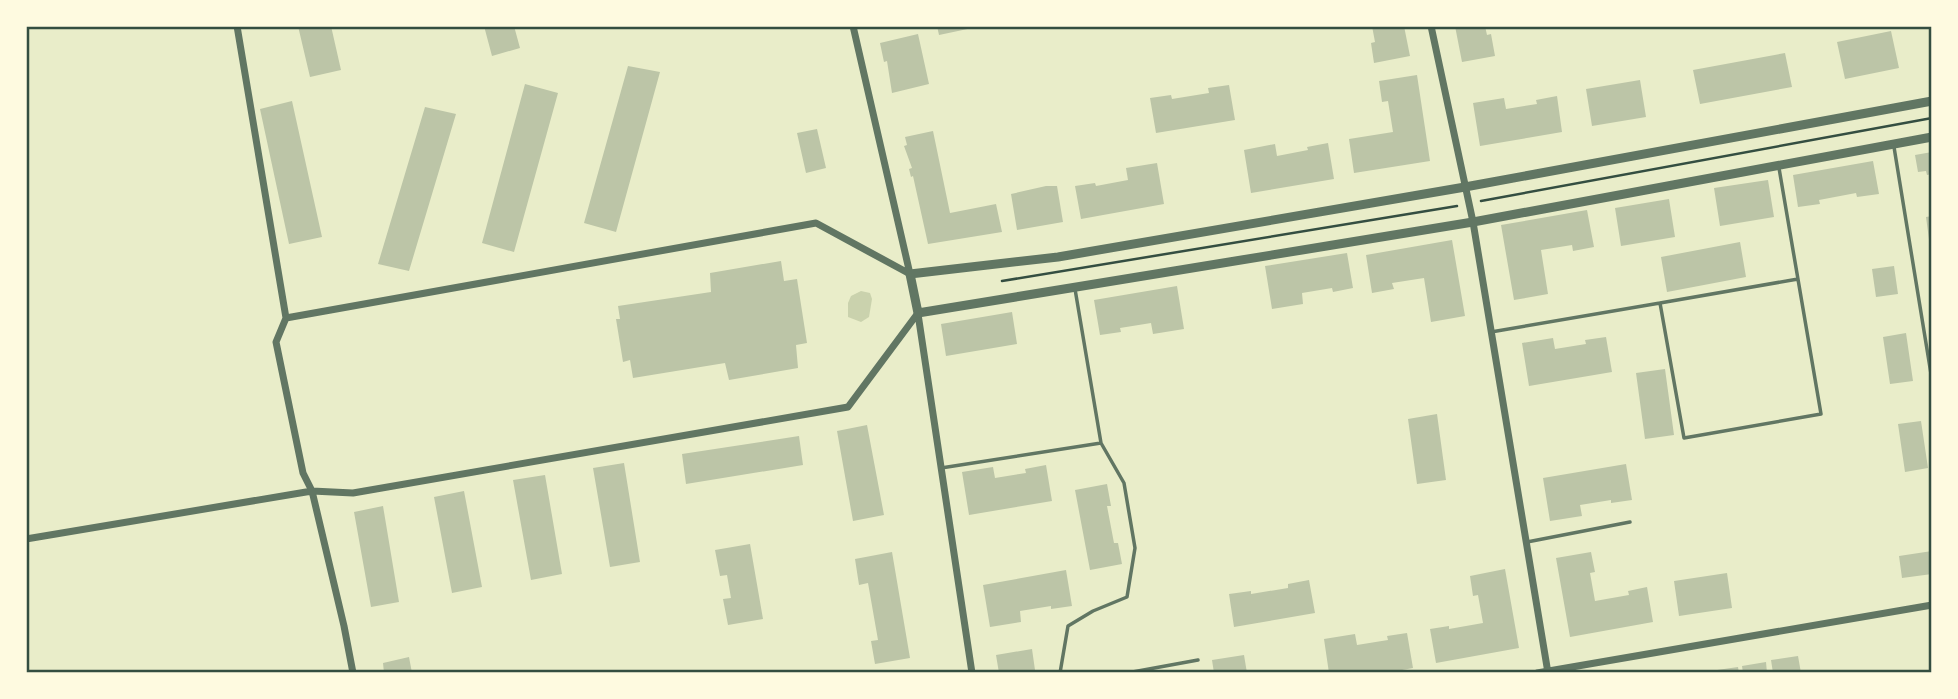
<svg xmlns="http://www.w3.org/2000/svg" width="1958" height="699" font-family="Raleway,sans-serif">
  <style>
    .green { fill: #cad2ad }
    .building { fill: #bcc5a7 }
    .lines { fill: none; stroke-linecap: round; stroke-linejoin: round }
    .path { stroke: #344e41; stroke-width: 2.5 }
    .service { stroke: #617663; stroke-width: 3.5 }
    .minor { stroke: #617663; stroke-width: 7 }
    .tertiary { stroke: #617663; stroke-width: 9 }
    .neatline { fill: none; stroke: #344e41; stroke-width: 2.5 }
  </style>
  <rect width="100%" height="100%" fill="#e9edc9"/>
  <!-- green -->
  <path class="green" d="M861,291l9,2 2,6 -3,18 -8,5 -13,-5v-14l3,-7z"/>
  <!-- building -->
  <path class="building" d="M298,26h33l10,44 -31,7z
    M484,26h30l6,22 -28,8z
    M937,26h40v1l-38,8z
    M1372,26h32l6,30 -36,7 -3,-20 4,-1z
    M1455,26h30l2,9 4,-1 4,22 -33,6z
    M1891,31l8,37 -54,11 -8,-37z
    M918,34l11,50 -37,9 -5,-32 -3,1 -4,-19z
    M1785,53l7,34 -92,17 -7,-34z
    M628,66l32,6 -44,160 -32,-9z
    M1417,75l13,86 -76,12 -5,-34 44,-7 -5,-31 -6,1 -3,-21z
    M1640,80l6,37 -54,9 -6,-37z
    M525,84l33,9 -44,159 -32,-9z
    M1229,85l6,35 -79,13 -6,-35 21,-3 1,4 37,-6 -1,-5z
    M1557,96l5,36 -82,14 -7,-43 31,-5 2,11 31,-5 -1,-4z
    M292,101l30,136 -33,7 -29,-135z
    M425,107l31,7 -47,157 -31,-7z
    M817,129l9,39 -20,5 -9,-40z
    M933,131l17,82 46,-9 6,28 -74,12 -15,-68 -2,1 -2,-8 3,-1 -8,-22 3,-1 -2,-8z
    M1328,143l6,36 -83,14 -7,-43 31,-6 2,12 31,-6 -1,-3z
    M1932,152v22l-5,1 -1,-4 -8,1 -3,-17z
    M1873,161l6,33 -22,3 -1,-4 -37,7 1,4 -22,3 -5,-32z
    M1157,163l7,41 -83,15 -6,-33 20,-3 1,3 32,-6 -2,-12z
    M1768,180l6,37 -54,9 -6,-38z
    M1046,186h11l6,36 -46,8 -6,-36z
    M1669,199l6,38 -54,9 -6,-38z
    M1587,210l7,37 -21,4 -1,-6 -31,5 7,44 -34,6 -13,-75z
    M1932,216v31h-2l-4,-30z
    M1452,240l13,76 -34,6 -7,-44 -32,5 2,6 -22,4 -6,-38z
    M1740,242l6,35 -79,15 -6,-35z
    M1347,253l6,35 -20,4 -1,-4 -30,5 1,11 -31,5 -7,-43z
    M781,261l3,20 13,-2 10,64 -11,2 2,23 -69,12 -4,-17 -92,15 -3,-18 -7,2 -7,-43h4l-2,-13 93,-14 -1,-19z
    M1894,266l4,28 -22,3 -4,-28z
    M1177,286l7,43 -31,5 -2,-11 -31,5 1,4 -21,3 -6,-35z
    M1012,312l5,32 -71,12 -5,-32z
    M1906,333l7,48 -23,3 -7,-47z
    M1606,337l6,35 -83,14 -7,-43 31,-5 2,11 31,-5 -1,-4z
    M1665,369l9,66 -29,4 -9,-66z
    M1437,414l9,66 -29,4 -9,-65z
    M1921,421l7,47 -23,4 -7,-48z
    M867,425l17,90 -31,6 -16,-90z
    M799,436l4,29 -117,19 -4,-30z
    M624,463l16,99 -30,5 -17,-99z
    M1626,464l6,36 -21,3v-3l-31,5 2,11 -32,5 -7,-43z
    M1046,465l6,36 -83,14 -7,-43 31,-5 2,11 31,-5 -1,-4z
    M545,475l17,99 -31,6 -18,-100z
    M1107,484l4,22h-4l7,37h4l4,21 -32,6 -15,-80z
    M464,491l18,96 -30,6 -18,-96z
    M383,506l16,96 -28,5 -17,-95z
    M750,544l13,75 -35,6 -5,-26 8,-1 -4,-23 -7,1 -5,-26z
    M1932,551v23l-30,4 -3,-22z
    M892,552l18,106 -35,6 -4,-23 7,-1 -10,-57 -9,2 -4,-26z
    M1591,552l4,20 -5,1 5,28 34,-6 -1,-4 19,-4 6,35 -83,15 -14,-79z
    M1505,569l14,79 -83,15 -6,-34 19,-3v3l34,-6 -5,-28 -5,1 -3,-20z
    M1066,570l6,36 -21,3v-3l-31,5 1,11 -31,5 -7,-42z
    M1727,573l5,35 -53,8 -5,-35z
    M1309,580l6,33 -81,14 -5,-33 22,-3v3l37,-6v-4z
    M1407,633l6,35 -27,5h-57l-5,-34 31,-5 2,11 31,-5 -1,-4z
    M1032,649l3,21h-4l1,3h-33l-3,-18z
    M1244,655l3,18h-33l-2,-13z
    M1798,656l3,17h-28l-2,-13z
    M409,657l3,16h-28l-1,-10z
    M1766,662l1,11h-24l-1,-7z
    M1738,667l1,6h-29v-2z"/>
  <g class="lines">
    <!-- path -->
    <path class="path" d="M1481,201l451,-83
      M1002,281l455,-75"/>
    <!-- service -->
    <path class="service" d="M1894,147l38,233
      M1660,303l138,-24
      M1491,332l169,-29 24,135 137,-24 -42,-246
      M941,468l160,-25
      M1527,542l103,-20
      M1060,673l8,-47 25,-15 34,-14 8,-49 -11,-65 -23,-40 -26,-154
      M1127,673l71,-13"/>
    <!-- minor -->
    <path class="minor" d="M237,26l49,292 -10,24 27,131 9,18 32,135 9,47
      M853,26l57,248
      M1431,26l42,196 75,451
      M918,314l54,359
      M286,318l530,-95 94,51
      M26,539l286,-48 41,2 495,-86 70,-94
      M1537,673l395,-68"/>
    <!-- tertiary -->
    <path class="tertiary" d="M1932,101l-467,86 -407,70 -148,17 8,39 555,-91 459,-85"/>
  </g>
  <!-- border -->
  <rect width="1958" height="699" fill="none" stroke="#fefae0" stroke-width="56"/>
  <rect x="28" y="28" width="1902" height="643" class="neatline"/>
</svg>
